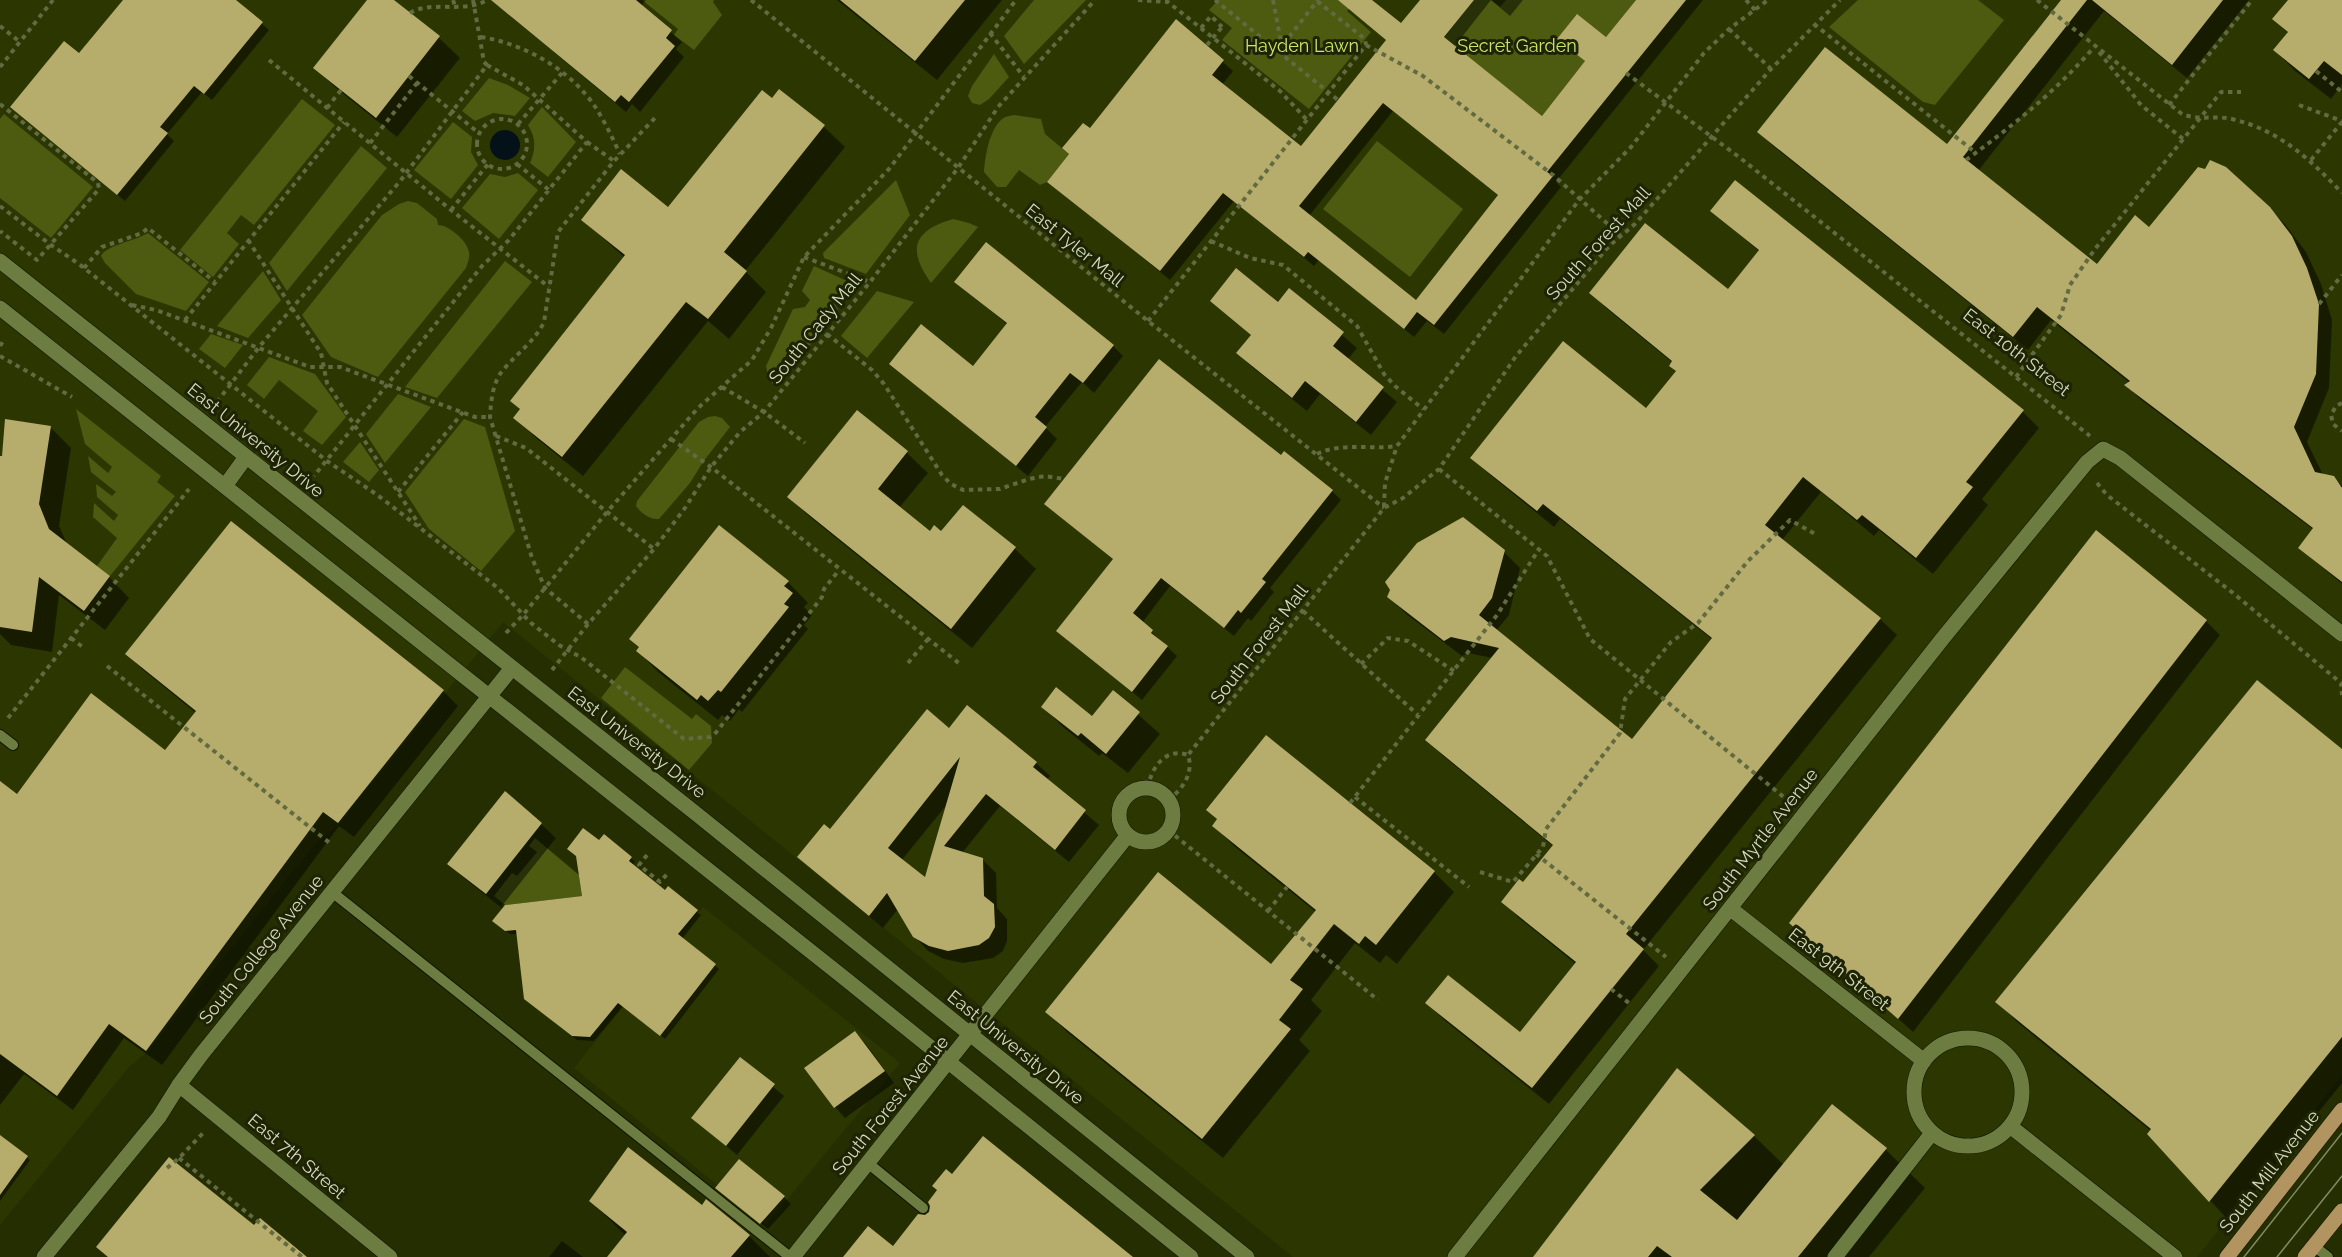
<svg xmlns="http://www.w3.org/2000/svg" width="2342" height="1257" font-family="Raleway,sans-serif">
  <style>
    .built { fill: #2b3600 }
    .green { fill: #4c5b10 }
    .water { fill: #051119 }
    .shadow { fill: #0007; fill-rule: evenodd }
    .building { fill: #b6ac6b; fill-rule: evenodd }
    .lines { fill: none; stroke-linecap: round; stroke-linejoin: round }
    .service-casing { stroke: #0f1500; stroke-width: 12 }
    .minor-casing { stroke: #0f1500; stroke-width: 16 }
    .tertiary-casing { stroke: #0f1500; stroke-width: 16 }
    .secondary-casing { stroke: #0f1500; stroke-width: 16 }
    .primary-casing { stroke: #0f1500; stroke-width: 16 }
    .path { stroke: #616a41; stroke-width: 4; stroke-dasharray: 4.5 4.5; stroke-linecap: butt }
    .service { stroke: #6d7c40; stroke-width: 10 }
    .minor { stroke: #6d7c40; stroke-width: 15 }
    .tertiary { stroke: #6d7c40; stroke-width: 15 }
    .secondary { stroke: #6d7c40; stroke-width: 15 }
    .primary { stroke: #b1945f; stroke-width: 15 }
    .tram { stroke: #808963; stroke-width: 1.5 }
    .path-bridge { stroke: #616a41; stroke-width: 4; stroke-dasharray: 4.5 4.5; stroke-linecap: butt }
    .labels { text-anchor: middle; dominant-baseline: central; stroke-width: 6; stroke-linejoin: round; paint-order: stroke }
    .park-label { font-size: 18px; fill: #c9e667; stroke: #1d2304 }
    .street-label { font-size: 18px; fill: #d1dabb; stroke: #1d2304 }
  </style>
  <rect width="100%" height="100%" fill="#252e00"/>
  <!-- built -->
  <path class="built" d="M0,0h2342v1075l-145,182h-904l-790,-635 -164,202 -23,19 -169,209 -18,15 -129,158z
    M703,907l197,156 -134,162 -192,-157z"/>
  <!-- green -->
  <path class="green" d="M642,0h72l-1,2 9,13 -28,35 -20,-15 4,-6z
    M1034,0h52l-62,64 -20,-28z
    M1218,0h138l-9,11 24,21 -62,77 -87,-69 10,-12 -23,-18z
    M1474,0h17l9,7 6,-7h130l-30,37 -30,-22 -18,24 27,22 -43,55 -98,-78z
    M1858,0h120l26,20 -69,85 -12,-3 -94,-75z
    M994,54l15,23 -20,22 -9,6 -8,-2 -4,-7 4,-10z
    M489,78l19,7 22,13 -15,18 -22,-3 -18,8 -13,-10z
    M302,99l33,26 -81,100 -13,-10 -14,18 12,11 -26,33 -33,-27z
    M542,107l34,35 -28,35 -18,-14c6,-14 6,-25 -2,-38z
    M4,114l89,73 -42,51 -51,-40v-79z
    M1014,115l27,4 4,15 24,20 -22,28 -7,3 -21,-15 -13,17h-9l-13,-15c1,-15 5,-41 17,-52 4,-4 8,-4 13,-5z
    M453,122l19,15 -1,15 7,13 -27,34 -37,-29z
    M1377,141l86,68 -53,68 -87,-68z
    M361,146l26,22 -100,123 -18,-28z
    M518,173l20,17 -39,49 -37,-31 28,-34 15,3z
    M896,180l14,35 -44,59 -42,-16 -1,-5z
    M408,201l9,2 20,16 1,6c10,0 27,14 30,24 3,6 0,13 -2,19l-88,109 -47,-20 -29,-42 80,-100 17,-11z
    M953,219l16,4 9,4 -47,56c-24,-34 -18,-52 22,-64z
    M148,233l61,49 -23,29 -50,-17 -31,-31 -4,-7c5,-11 34,-15 47,-23z
    M505,261l27,21 -95,116 -32,-11z
    M814,266l44,20 -7,9 -12,-2 -5,8 4,9 -59,74h-6l-4,-5 -3,-13 27,-57 12,-2 5,-7 -8,-9z
    M263,271l18,29 -33,38 -31,-12z
    M877,291l37,11 -47,56 -26,-22z
    M211,334l32,11 -18,23 -26,-19z
    M269,357l46,17 31,43 -24,28 -19,-14 15,-20 -39,-31 -15,19 -17,-14z
    M398,394l33,13 -46,56 -19,-29z
    M76,409l85,67 -4,6 18,14 -65,80 -13,-10 20,-28 -24,-21 1,-14 20,18 4,-6 -21,-18 -1,-13 16,12 4,-4 -25,-20 -3,-16 20,17 4,-6 -27,-23z
    M715,416l7,2 8,9 -27,35 -13,21 -31,36c-9,1 -18,-6 -23,-13l1,-5 62,-79 9,-5z
    M464,419l21,8 30,104 -34,40 -52,-42 -24,-37z
    M360,442l19,28 -10,12 -26,-20z
    M625,667l67,52 4,-5 15,12 1,17 -23,27 -88,-72z
    M535,838l44,37 3,21 -77,9 -11,-9 18,-23 5,3 20,-24 -8,-6z"/>
  <!-- water -->
  <path class="water" d="M490 145a15 15 0 1 1 30 0a15 15 0 1 1-30 0Z"/>
  <!-- shadow -->
  <path class="shadow" d="M125,0h109l35,30 -57,70 -10,-8 -35,42 7,7 -49,60 -106,-87 60,-59z
    M369,0h23l47,38 21,20 -63,79 -61,-49 -21,-20z
    M511,0h135l-5,6 41,36 -6,7 8,8 -44,55 -8,-8 -6,8 -112,-93 -10,-10z
    M837,0h165l-65,80z
    M1360,0h9l33,25 20,-25h101l-13,16 -19,-16 -37,47 89,71 44,-56 -18,-14 38,-9 31,-39h65l-147,182 5,5 -117,147 -17,-13 -13,16 -95,-77 -5,6 -80,-65 -64,79 -121,-98 127,-161 57,50 -11,14 79,63 86,-107 -35,-31zM1393,111l106,85 -83,106 -107,-86z
    M2063,0h186l-62,78 -83,-67 -126,160 119,95 52,-37 120,-21 15,15 22,29 15,32 11,36 -3,68 -22,54 16,33 10,2 9,9v98l-42,-36 14,-18 -174,-131 -13,-14 3,-2 -79,-63 -23,30 -255,-204 -14,-14 188,15z
    M2290,0h52v84l-11,15 -36,-28 -20,-21 13,-17 -14,-14z
    M779,91l45,36 21,20 -100,124 21,21 -37,47 -21,-18 -125,155 -47,-38 -21,-21 110,-159 -42,-38 85,-11z
    M1712,211l311,201 16,16 -57,71 6,6 -55,69 -54,-44 -5,6 -53,-44 -39,48 98,79 17,16 -254,315 16,16 -110,138 -105,-84 -17,-17 93,31 56,-70 -57,-46 -16,-16 20,-18 30,-38 -110,-90 -16,-16 65,-82 -24,-5 -6,3 -56,-42 -17,-17 3,-7 112,-38 16,16 -11,47 -13,16 136,110 81,-101 -153,-121 -6,8 -65,-53 -17,-16 175,-48 30,-38 -6,-6 2,-3 -66,-54 -16,-16 137,-1 32,-40z
    M957,282l156,64 10,10 -29,37 -12,-11 -37,45 12,12 -29,37 -137,-112 82,4 35,-43z
    M1289,290l68,58 -10,12 50,42 -26,33 -51,-41 -13,17 -55,-44 -14,-14 14,-17 -40,-35 66,3z
    M857,413l50,40 21,20 -29,35 31,25h12l21,-26 52,42 21,20 -64,79 -162,-131 -21,-20z
    M6,421l45,7 20,20 -12,78 8,18 42,33 20,21 -24,32 -46,-35 -7,57 -41,-7 -11,-11v-156z
    M1281,457l51,34 9,9 -71,88 4,4 -23,29 -3,-3 -14,18 -64,-50 -28,37 35,33 -35,44 -75,-60 47,-80 -68,-56z
    M2096,532l110,89 14,14 -307,397 -122,-109z
    M788,582l20,21 -4,4 8,8 -8,10 4,4 -66,83 -3,-3 -9,12 -8,-6 -4,5 -60,-48 -20,-21z
    M127,654l316,37 15,15 -104,131 -15,-11 -177,239 -38,-27 -51,72 -49,-36 -24,31v-322l17,13 148,-44 31,-39 -54,-44z
    M1113,692l47,42 -32,39 -26,-20 -3,3 -36,-29 -20,-20 50,11z
    M950,730l86,33 14,13 -4,4 53,45 -30,37 -69,-56 -38,47 20,6 14,14 1,35 10,11v22l-4,10 -10,7 -30,5 -19,-4 -16,-8 -14,-15 -16,-27 -15,19 -84,-71zM949,802l-24,78 -24,-19z
    M2342,750v333l-112,139 -81,-88 2,-3 -134,-109 -20,-21z
    M1208,810l226,62 20,20 -57,72 -11,-9 -6,8 -25,-20 -44,57 11,11 -23,29 11,11 -87,107 -156,-126 -20,-20 225,-46 44,-54 -82,-66 -20,-20 4,-6z
    M541,824l15,14 -55,69 83,-10 15,-55 32,16 4,4 -3,3 33,27 36,23 -19,24 37,30 -54,70 -42,-33 -29,35 -17,-1 -47,-37 -12,-69h-8l-12,-9 5,-16 -39,-31 -15,-14z
    M855,1033l11,11 28,39 -49,35 -10,-11z
    M740,1059l44,37 -47,59 -44,-37z
    M1677,1070l77,66 30,29 48,-59 54,44 39,38 -56,69h-334z
    M0,1137l30,23 -30,41z
    M724,1195l60,2 7,7 -23,25z
    M591,1201l111,6 4,-5 43,34 21,21h-161l17,-21z
    M562,1241l21,16h-34z"/>
  <!-- building -->
  <path class="building" d="M123,0h113l27,22 -59,72 -10,-8 -34,41 8,6 -51,62 -107,-88 54,-66 15,12z
    M367,0h27l46,36 -64,82 -63,-50z
    M491,0h145l36,30 -6,8 9,8 -46,56 -8,-7 -6,7z
    M840,0h125l-50,61z
    M1338,0h34l29,23 19,-23h54l-30,37 98,79 43,-55 -28,-22 20,-25 29,23 30,-37h50l-139,172 6,4 -119,149 -17,-13 -13,17 -96,-77 -4,5 -81,-64 -63,78 -113,-89 22,-28 -7,-6 21,-25 7,5 86,-109 48,41 -12,15 89,71 85,-106zM1383,103l115,92 -82,105 -117,-94z
    M2061,0h26l-124,157 134,107 38,-49 14,12 49,-60 7,2 5,-9 16,7 44,40 22,29 15,32 12,36 -3,70 -22,53 21,45 19,4 8,12v94l-44,-34 15,-20 -189,-143 6,-4 -93,-74 -24,30 -256,-205 68,-85 122,97z
    M2092,0h131l-51,65z
    M2288,0h54v75l-18,-14 -15,18 -36,-29 15,-18 -16,-13z
    M779,89l46,36 -101,127 23,19 -39,48 -22,-17 -124,155 -49,-39 7,-9 -10,-8 115,-146 -44,-35 40,-51 47,38 94,-117 10,8z
    M1735,180l289,230 -58,72 7,5 -57,71 -54,-43 -5,5 -54,-43 -38,48 116,93 -255,316 18,15 -112,139 -107,-85 23,-28 72,57 56,-70 -75,-60 18,-23 4,3 30,-37 -128,-105 74,-92 -48,-11 -7,4 -57,-44 3,-7 -5,-8 32,-39 46,-26 42,33 -13,48 -13,17 153,124 80,-101 -169,-134 -6,7 -67,-53 93,-117 83,67 30,-37 -7,-5 3,-5 -83,-68 56,-70 83,66 31,-39 -49,-39z
    M986,242l128,103 -31,38 -13,-10 -35,44 12,10 -31,39 -127,-102 32,-40 52,42 34,-43 -53,-41z
    M1236,268l42,34 11,-14 55,44 -11,14 51,41 -28,35 -51,-41 -13,17 -56,-45 15,-18 -41,-34z
    M1159,359l122,96 3,-4 49,39 -71,89 4,3 -25,31 -3,-3 -14,18 -63,-50 -28,35 20,17 -2,3 17,13 -36,46 -76,-61 57,-72 -69,-55z
    M857,410l51,41 -30,38 52,42 4,-6 7,6 22,-26 53,42 -65,82 -164,-132z
    M5,419l46,7 -12,78 10,25 61,47 -26,35 -45,-34 -7,55 -32,-5v-171h2z
    M231,521l213,169 -106,133 -15,-11 -177,239 -37,-27 -52,72 -57,-42v-273l17,13 74,-101 74,57 31,-39 -71,-57z
    M719,525l70,56 -5,5 9,7 -9,11 5,3 -68,85 -3,-2 -10,11 -7,-6 -4,5 -61,-49 3,-4 -10,-8z
    M2096,530l111,90 -309,399 -109,-96z
    M2257,680l85,69v288l-133,165 -62,-68 4,-5 -156,-127z
    M1056,687l36,29 21,-26 27,22 -34,42 -25,-21 -3,3 -37,-29z
    M967,705l70,57 -4,5 53,43 -31,40 -69,-56 -42,52 39,12 1,38 10,8 1,23 -6,11 -10,7 -31,6 -19,-5 -16,-9 -26,-44 -18,23 -72,-59 27,-33 6,5 97,-120 22,19zM960,757l-31,106 -4,14 -37,-29z
    M1266,735l169,136 -59,74 -11,-9 -6,8 -25,-20 -44,56 13,9 -24,31 12,9 -89,110 -157,-127 113,-140 113,92 45,-54 -104,-84 5,-7 -11,-9z
    M505,791l37,32 -56,71 -39,-30z
    M583,828l16,12 5,-6 28,23 -3,4 36,29 3,-4 30,24 -20,24 38,30 -56,72 -42,-33 -28,34 -18,-1 -48,-37 -8,-69 -11,1 -13,-10 13,-16 77,-9 -6,-40 -9,-7z
    M855,1031l30,40 -51,37 -30,-40z
    M740,1057l35,27 -49,62 -35,-28z
    M1677,1068l78,67 -55,55 37,30 95,-116 55,44 -89,109h-126l-15,-11 -9,11h-115z
    M0,1135l28,21 -28,39z
    M983,1136l150,121h-290l25,-31 25,20 25,-32 7,1 4,-3 1,-6 -2,-4 9,-12 -5,-4 14,-17 6,5z
    M628,1147l74,58 4,-6 44,36 -19,22h-124l20,-25 -38,-31z
    M169,1157l85,68 6,-7 47,39h-199l-12,-10z
    M739,1159l46,37 -25,28 -45,-36z"/>
  <g class="lines">
    <defs>
      <path id="service" d="M0,735l13,10
        M332,892l458,365
        M869,1164l54,44
        M2314,1246l14,11"/>
      <path id="minor" d="M1119 815a27 27 0 1 1 54 0a27 27 0 1 1-54 0Z
        M1731,909l193,152
        M1914 1092a54 54 0 1 1 108 0a54 54 0 1 1-108 0Z
        M179,1085l211,172
        M2010,1126l165,131
        M793,1257l335,-422
        M1455,1257l488,-619 144,-176 16,-13 17,9 222,176
        M1835,1257l97,-124"/>
      <path id="tertiary" d="M44,1257l115,-140 20,-32 22,-30 311,-387"/>
      <path id="secondary" d="M0,261l699,555 548,441
        M0,308l843,669 348,280
        M225,486l21,-29"/>
      <path id="primary" d="M2227,1257l115,-147
        M2305,1257l37,-46"/>
    </defs>
    <!-- service casing -->
    <use href="#service" class="service-casing"/>
    <!-- minor casing -->
    <use href="#minor" class="minor-casing"/>
    <!-- tertiary casing -->
    <use href="#tertiary" class="tertiary-casing"/>
    <!-- secondary casing -->
    <use href="#secondary" class="secondary-casing"/>
    <!-- primary casing -->
    <use href="#primary" class="primary-casing"/>
    <!-- path -->
    <path class="path" d="M453,0l2,6
      M473,0l11,62 3,3
      M751,0l397,321 236,187
      M1138,0l30,2 112,89 27,29
      M1215,0l123,100
      M1273,0l7,37 4,7
      M1746,0l9,10
      M2037,0l145,114c17,7 33,1 50,5 47,11 78,40 110,74
      M410,13c20,-13 55,1 77,-13
      M1814,24l162,129
      M0,26l20,16
      M1201,28l10,-12 11,11
      M1729,29l42,40
      M990,33l34,44
      M481,37c43,7 87,31 113,68 10,15 18,32 26,49
      M1366,45l57,31 130,99 67,60
      M1278,51l40,-51
      M2099,52l42,53 42,34
      M269,60l182,150 98,77
      M0,67l53,-67
      M2316,71l26,21
      M1626,73l113,84 351,279
      M409,76l71,58
      M0,104l98,79 1,6 -62,71 -37,-29
      M2169,105l83,-105
      M2299,105l43,16
      M327,108l14,-18
      M477 144a25 25 0 1 1 50 0a25 25 0 1 1-50 0Z
      M518,124l44,-51
      M587,142l27,19
      M370,143l47,-60
      M1966,160c49,-36 89,-68 129,-114
      M2311,160l31,-38
      M517,164l32,26
      M0,206l51,39 28,19 248,197 49,33 122,94 33,35 28,22 23,13 102,81 26,-2 4,-2 108,-138 2,-8 15,-19
      M451,210l37,-46
      M248,240l73,113 6,30 93,143
      M1211,241l39,17 33,7 74,61 27,48 11,12 28,23
      M804,257l66,25
      M84,268l18,-21 40,-14 6,-5 67,54
      M2319,304l23,-29
      M132,305l24,5 154,57h30l135,50h15
      M185,320l159,-198
      M1148,321l218,-276 -1,-6 -48,-38
      M827,334l45,36 12,14 58,91 9,9 12,6 37,-1 29,-10 16,-3 19,3
      M0,346l4,-6
      M0,356l72,41
      M2016,377l45,-62 9,-30 25,-36 126,-157h20
      M722,387l42,25 41,31
      M217,402l42,-55 142,-167 86,-115 36,20 64,57 -78,98 -27,26 -168,210
      M2342,403l-6,3 -5,9 2,9 9,7
      M496,436l30,12 128,101
      M671,439l40,28 249,197
      M1317,454c25,-12 53,-4 80,-8
      M1439,469l108,87 43,83 201,164
      M2097,483l10,12 126,98 108,90 1,12
      M398,492l65,-80
      M1384,507l1,-24 12,-37 182,-246 52,-53 73,-94 25,-24 39,-29
      M1303,611l115,104
      M588,624l-43,-36 -13,-30 -42,-141c1,-15 2,-30 10,-43 13,-18 34,-31 44,-52l14,-90 56,-71 41,-43
      M506,633l17,-18 84,-103 91,-104 54,-48 19,-32 33,-71 85,-88 127,-169
      M71,638l13,10
      M908,663l20,-24
      M1361,664l27,-26 20,3 46,30
      M107,666l224,178
      M552,670l36,-46 66,-75 31,-41 26,-41 29,-35 24,-20 106,-130 88,-114 40,-61 97,-107
      M8,718l181,-229
      M1148,788c3,-21 18,-41 40,-33
      M1355,797l114,90
      M1168,800c15,-11 26,-27 20,-45l196,-247 19,-10 36,-29 77,-113 93,-110 26,-22 136,-155 69,-69
      M1350,803l147,-188 42,-66
      M1168,830l210,170
      M1536,854l130,103
      M647,855l-8,10 21,17 9,-10
      M1480,872l33,10 30,-35 3,-18 74,-96 5,-34 46,-57 27,-19 49,-61 43,-42 27,15
      M1268,911l19,-24
      M1611,989l18,14
      M179,1158l123,99
      M167,1168l12,-10 26,-27"/>
    <!-- service -->
    <use href="#service" class="service"/>
    <!-- minor -->
    <use href="#minor" class="minor"/>
    <!-- tertiary -->
    <use href="#tertiary" class="tertiary"/>
    <!-- secondary -->
    <use href="#secondary" class="secondary"/>
    <!-- primary -->
    <use href="#primary" class="primary"/>
    <!-- tram -->
    <path class="tram" d="M2244,1257l98,-124
      M2277,1257l65,-81"/>
    <!-- path-bridge -->
    <path class="path-bridge" d="M1207,45l15,-18"/>
  </g>
  <g class="labels">
    <!-- park labels -->
    <g class="park-label">
      <text x="1302" y="45">Hayden Lawn</text>
      <text x="1517" y="45">Secret Garden</text>
    </g>
    <!-- street labels -->
    <g class="street-label">
      <text transform="translate(1598 243) rotate(-48)">South Forest Mall</text>
      <text transform="translate(1075 245) rotate(39)">East Tyler Mall</text>
      <text transform="translate(815 328) rotate(-51)">South Cady Mall</text>
      <text transform="translate(2017 352) rotate(38)">East 10th Street</text>
      <text transform="translate(256 440) rotate(39)">East University Drive</text>
      <text transform="translate(1259 644) rotate(-52)">South Forest Mall</text>
      <text transform="translate(637 742) rotate(38)">East University Drive</text>
      <text transform="translate(1760 839) rotate(-52)">South Myrtle Avenue</text>
      <text transform="translate(261 949) rotate(-51)">South College Avenue</text>
      <text transform="translate(1839 969) rotate(38)">East 9th Street</text>
      <text transform="translate(1016 1047) rotate(39)">East University Drive</text>
      <text transform="translate(890 1105) rotate(-51)">South Forest Avenue</text>
      <text transform="translate(297 1156) rotate(40)">East 7th Street</text>
      <text transform="translate(2269 1171) rotate(-52)">South Mill Avenue</text>
    </g>
  </g>
</svg>
